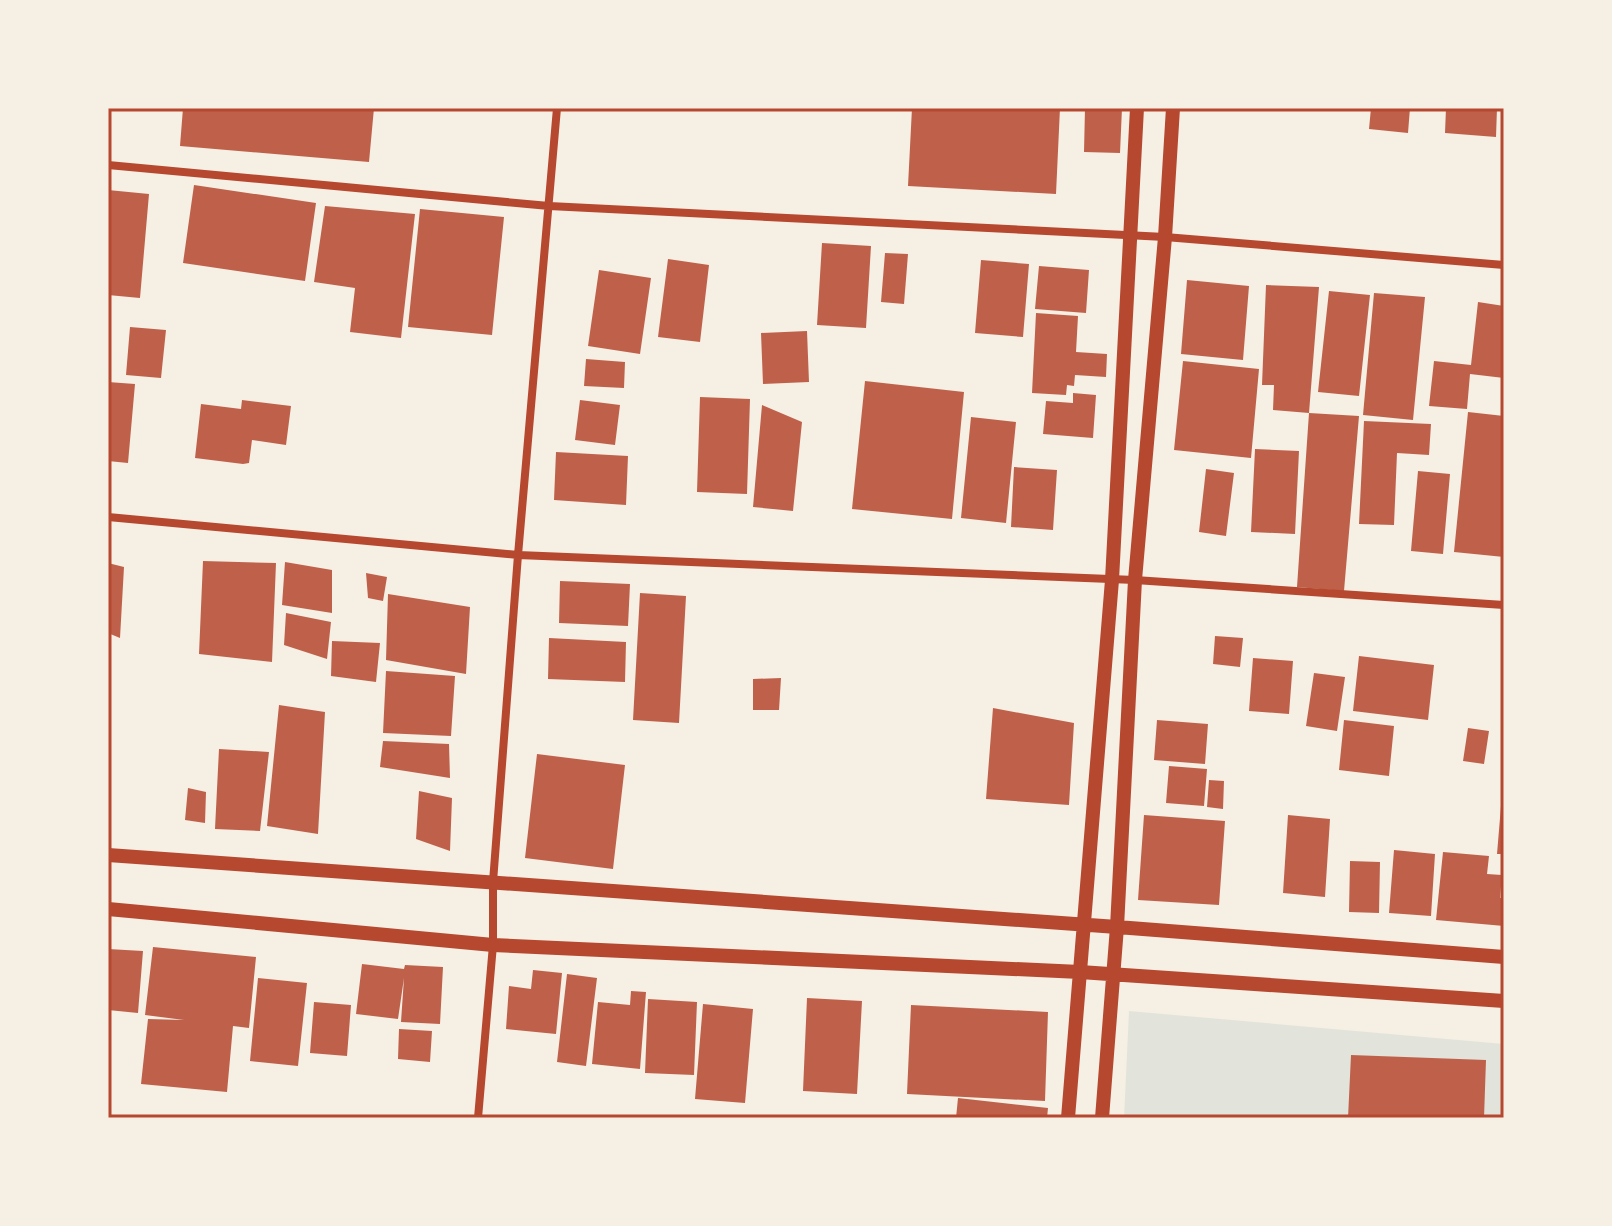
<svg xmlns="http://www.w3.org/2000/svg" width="1612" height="1226" font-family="'Titillium Web',sans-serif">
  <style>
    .green { fill: #e2e4dc }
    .building { fill: #bf614a }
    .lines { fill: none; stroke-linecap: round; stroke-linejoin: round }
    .minor { stroke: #b5482f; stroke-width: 8 }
    .tertiary { stroke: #b5482f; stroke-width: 14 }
    .neatline { fill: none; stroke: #b5482f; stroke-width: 3 }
  </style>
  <rect width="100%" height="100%" fill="#f6efe4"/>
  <!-- green -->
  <path class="green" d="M1129,1011l375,33v74h-380z"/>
  <!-- building -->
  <path class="building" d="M183,108h191l-5,54 -189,-16z
    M912,108h148l-4,86 -148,-8z
    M1085,108h37l-2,45 -36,-1z
    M1371,108h39l-2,25 -39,-4z
    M1446,108h51l-1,29 -51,-4z
    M194,185l122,18 -11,78 -122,-18z
    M108,190l41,4 -9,104 -32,-3z
    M325,206l90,8 -14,124 -51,-6 5,-44 -41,-6z
    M420,209l84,8 -12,118 -84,-8z
    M822,243l49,3 -5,82 -49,-3z
    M885,253l23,1 -4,50 -23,-2z
    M668,259l41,6 -9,77 -42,-5z
    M981,260l48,4 -6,73 -48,-4z
    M1039,266l50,4 -3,43 -51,-4z
    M599,270l52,8 -11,76 -52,-8z
    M1187,280l62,6 -6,74 -62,-6z
    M1266,285l53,2 -10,126 -36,-3 1,-25h-12z
    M1329,291l41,4 -11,101 -41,-4z
    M1374,293l51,4 -12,123 -50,-5z
    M1478,302l26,4v72l-34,-4 -3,35 -38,-3 5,-45 37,4z
    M1036,313l42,3 -2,36 31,2 -1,23 -31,-2 -1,11 -7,-1 -1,10 -34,-2z
    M130,327l36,3 -5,48 -35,-3z
    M807,331l2,51 -46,2 -2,-51z
    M586,359l39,3 -1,26 -40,-2z
    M1183,361l76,8 -8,89 -77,-8z
    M865,381l99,11 -12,127 -100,-10z
    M108,382l27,2 -7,79 -20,-2z
    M1073,393l23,2 -3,43 -50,-4 3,-33 27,2z
    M700,397l50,2 -3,95 -50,-2z
    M242,400l49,6 -5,39 -34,-5 -3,23 -6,1 -48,-6 6,-54 40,5z
    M580,400l40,5 -5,40 -40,-5z
    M762,405l40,17 -9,89 -40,-4z
    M1468,412l36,4v141l-50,-5z
    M1309,413l50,3 -15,175 -47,-4z
    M971,417l45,5 -10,101 -45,-5z
    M1364,421l67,3 -2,31 -32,-2 -3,72 -35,-1z
    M1255,449l44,2 -4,83 -44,-2z
    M556,452l72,4 -2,49 -72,-5z
    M1014,467l43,3 -4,60 -42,-3z
    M1206,469l28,4 -8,63 -27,-4z
    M1418,471l32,3 -7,80 -32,-3z
    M203,561l73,2 -4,99 -73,-8z
    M285,562l47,8v43l-50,-8z
    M108,563l16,4 -4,71 -12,-5z
    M366,573l21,4 -4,24 -15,-3z
    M560,581l70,3 -2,42 -69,-3z
    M640,593l46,3 -7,127 -46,-3z
    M388,594l82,13 -4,67 -80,-14z
    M286,613l45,9 -4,37 -43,-14z
    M1215,636l28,2 -3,29 -27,-3z
    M549,638l77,4 -1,40 -77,-3z
    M332,641l48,2 -4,39 -45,-6z
    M1359,656l75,9 -6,55 -75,-9z
    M1253,658l40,3 -4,53 -40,-3z
    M386,671l69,5 -4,60 -68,-3z
    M1314,673l31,4 -8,54 -31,-5z
    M781,678l-2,32h-26v-31z
    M279,705l46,7 -7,122 -51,-8z
    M993,708l81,15 -5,82 -83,-6z
    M1157,720l51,4 -3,40 -51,-4z
    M1344,720l50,6 -5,50 -50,-6z
    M1468,728l21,3 -5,33 -21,-3z
    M383,741l66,3 1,34 -70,-11z
    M219,749l50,3 -9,79 -45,-2z
    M537,754l88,11 -12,104 -88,-11z
    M1169,766l38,3 -3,37 -38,-3z
    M1209,780l15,1 -1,28 -16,-2z
    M188,788l18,4 -1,31 -20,-3z
    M419,791l33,7 -2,53 -34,-12z
    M1501,806l3,1v47h-7z
    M1144,815l81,6 -6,84 -81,-5z
    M1288,815l42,4 -5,78 -42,-4z
    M1394,850l41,4 -4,62 -42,-3z
    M1443,852l46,4 -2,18 15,1 -2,23h4v28l-68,-6z
    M1350,861l30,1 -1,51 -30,-1z
    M153,947l103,10 -7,71 -16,-2 -6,66 -86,-8 7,-65 36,1 -39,-5z
    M108,949l35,2 -5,62 -30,-3z
    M362,964l42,5 1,-4 38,2 -3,57 -39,-2 3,-44 -6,41 -42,-5z
    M533,970l29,3 -6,61 -50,-5 3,-43 22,3z
    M567,974l30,4 -11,88 -29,-4z
    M258,978l49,5 -9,83 -48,-5z
    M631,991l15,1 -6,77 -48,-5 6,-62 32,3z
    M807,998l55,3 -5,93 -54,-3z
    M648,999l49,3 -3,73 -49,-2z
    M314,1002l37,3 -4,51 -37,-3z
    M703,1004l50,5 -8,94 -50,-4z
    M911,1005l137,7 -3,89 -138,-7z
    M399,1029l33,2 -2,31 -32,-3z
    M1351,1055l135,5 -2,58h-136z
    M958,1098l90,10 -1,10h-91z"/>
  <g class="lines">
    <!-- minor -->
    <path class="minor" d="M108,165l441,41 616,31 339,28
      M108,517l410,38 617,25 369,25
      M478,1118l15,-173v-63l25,-327 39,-447"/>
    <!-- tertiary -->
    <path class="tertiary" d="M108,855l1009,72 387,30
      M108,909l385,36 587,27 424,29
      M1068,1118l44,-538 25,-472
      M1102,1118l15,-191 18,-347 30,-343 8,-129"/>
  </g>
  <!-- border -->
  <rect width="1612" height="1226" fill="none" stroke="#f6efe4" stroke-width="220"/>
  <rect x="110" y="110" width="1392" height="1006" class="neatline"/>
</svg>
